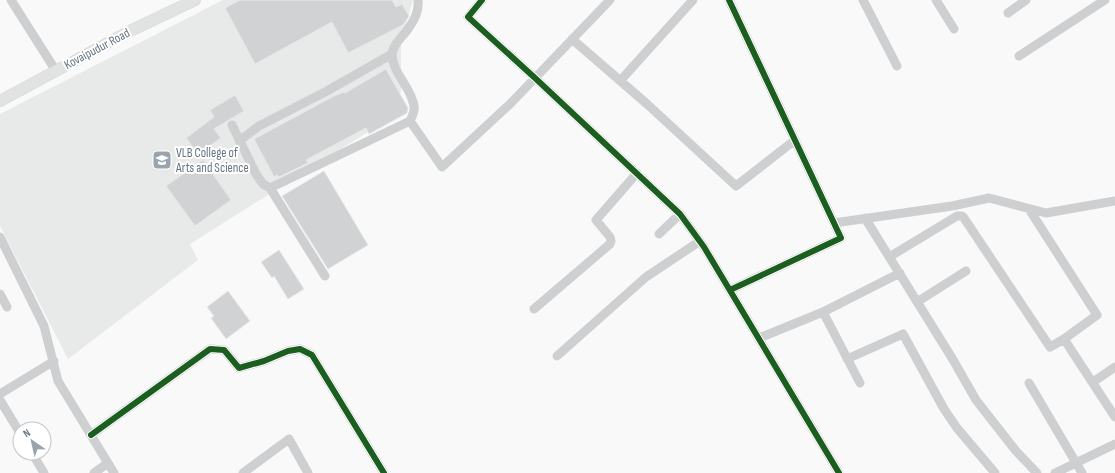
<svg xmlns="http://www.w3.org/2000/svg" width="1115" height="473" font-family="'Sofia Sans Condensed',sans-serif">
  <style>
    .built { fill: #e8e9e9 }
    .building { fill: #d0d2d3; stroke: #e8e8e8 }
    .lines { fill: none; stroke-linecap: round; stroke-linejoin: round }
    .major-casing { stroke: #d5d6d7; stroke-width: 12 }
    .minor { stroke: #cecfd0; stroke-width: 9 }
    .major { stroke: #e1e2e2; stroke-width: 11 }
    .cycleway-casing { stroke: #fff; stroke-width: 8 }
    .cycleway { stroke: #1b5e20; stroke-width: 6 }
    .labels { text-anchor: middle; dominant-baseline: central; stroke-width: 4; stroke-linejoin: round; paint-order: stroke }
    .street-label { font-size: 13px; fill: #657683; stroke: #fff }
    .poi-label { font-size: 13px; fill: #657683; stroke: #fff; text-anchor: start }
  </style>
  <rect width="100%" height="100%" fill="#f9f9f9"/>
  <!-- built -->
  <path class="built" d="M223,0h190l-12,41v49l-6,25 -205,129 8,16 -130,99 -68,-133v-112z"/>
  <!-- building -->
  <path class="building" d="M240,0h152l4,7 6,-3 7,12 -6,9 -55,28 -16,-31 -77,42 -30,-56z
    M386,69l22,39 -1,5 -38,21 -3,-6 -60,32 2,3 -29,14 -2,-2 -3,2 -20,-38 80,-43 10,-4 1,1z
    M235,95l9,16 -30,18 7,9 -23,16 -12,-16 28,-21 -4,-7z
    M203,160l28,40 -36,26 -29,-40z
    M324,171l44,74 -40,24 -46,-73z
    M279,250l25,39 -16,10 -14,-23 -2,2 -11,-16z
    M228,291l22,30 -24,18 -15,-21 3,-2 -7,-9z"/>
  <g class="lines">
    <defs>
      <path id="major" d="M0,101l130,-70 65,-31"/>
    </defs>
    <!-- major casing -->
    <use href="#major" class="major-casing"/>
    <!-- minor -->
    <path class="minor" d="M11,0l45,71
      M482,0l-14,17 67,61 145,136 24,33 135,226
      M729,0l112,238 -111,52
      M863,0l34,66
      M936,0l18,29
      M1008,13l18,-13
      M572,39l75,65 89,82 59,-46
      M1019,56l86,-56
      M620,81l73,-81
      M410,121l32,46 69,-64 99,-103
      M232,125l24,49 7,10 7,4 140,-67c2,-4 5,-10 4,-15 -3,-19 -21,-32 -22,-51 0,-11 13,-20 18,-29 5,-7 9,-17 8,-26
      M239,141l20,-15 68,-35 65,-37
      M270,188l55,88
      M1029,209l68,106 -33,24
      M865,218l87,140 24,42 40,51 21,22
      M834,223l118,-17 37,-8 57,15 69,-12
      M659,234l21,-20
      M0,237l44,89 14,55 56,92
      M889,257l68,-41h5l2,2 86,129 14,-8 51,78
      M0,294l7,13
      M917,302l49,-31
      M534,309l76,-65 1,-3 -1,-4 -14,-17 41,-47
      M823,312l77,-39
      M759,338l64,-26 37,71
      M557,356l89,-79 54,-36
      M847,359l56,-25 41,75 13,19 38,45
      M1093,382l22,-15
      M1029,383l53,90
      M0,394l54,-33
      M0,400l20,33
      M91,435l119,-86 14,1 15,18 25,-7 24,-10 12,-2 12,6 72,118
      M32,453l12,20
      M94,473l14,-10
      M243,473l46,-34 19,34
      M1055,473l60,-29"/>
    <!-- major -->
    <use href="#major" class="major"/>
    <defs>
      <path id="cycleway" d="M482,0l-14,17 67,61 145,136 24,33 135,226
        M729,0l112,238 -111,52
        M91,435l119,-86 14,1 15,18 25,-7 24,-10 12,-2 12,6 72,118"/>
    </defs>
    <!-- cycleway casing -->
    <use href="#cycleway" class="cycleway-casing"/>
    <!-- cycleway -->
    <use href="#cycleway" class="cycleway"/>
  </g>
  <!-- icons -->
  <defs>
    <symbol id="university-square" viewBox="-11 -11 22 22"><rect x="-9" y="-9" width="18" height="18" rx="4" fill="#99a4ac" stroke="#fff"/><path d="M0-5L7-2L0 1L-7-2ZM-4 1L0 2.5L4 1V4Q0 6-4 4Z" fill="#fff"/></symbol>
  </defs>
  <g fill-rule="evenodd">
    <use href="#university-square" x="151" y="149" width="22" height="22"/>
  </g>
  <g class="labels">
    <!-- street labels -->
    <g class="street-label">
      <text transform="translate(97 49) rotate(-28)">Kovaipudur Road</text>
    </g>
    <!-- poi labels -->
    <g class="poi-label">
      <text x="176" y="153">VLB College of<tspan x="176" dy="15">Arts and Science</tspan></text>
    </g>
  </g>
  <!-- north arrow -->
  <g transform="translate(32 441) rotate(326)"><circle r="19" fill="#ffffff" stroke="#c1c8cd"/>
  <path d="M0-3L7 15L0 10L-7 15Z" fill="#99a4ac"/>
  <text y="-6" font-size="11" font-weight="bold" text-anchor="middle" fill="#657683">N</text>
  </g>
</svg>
